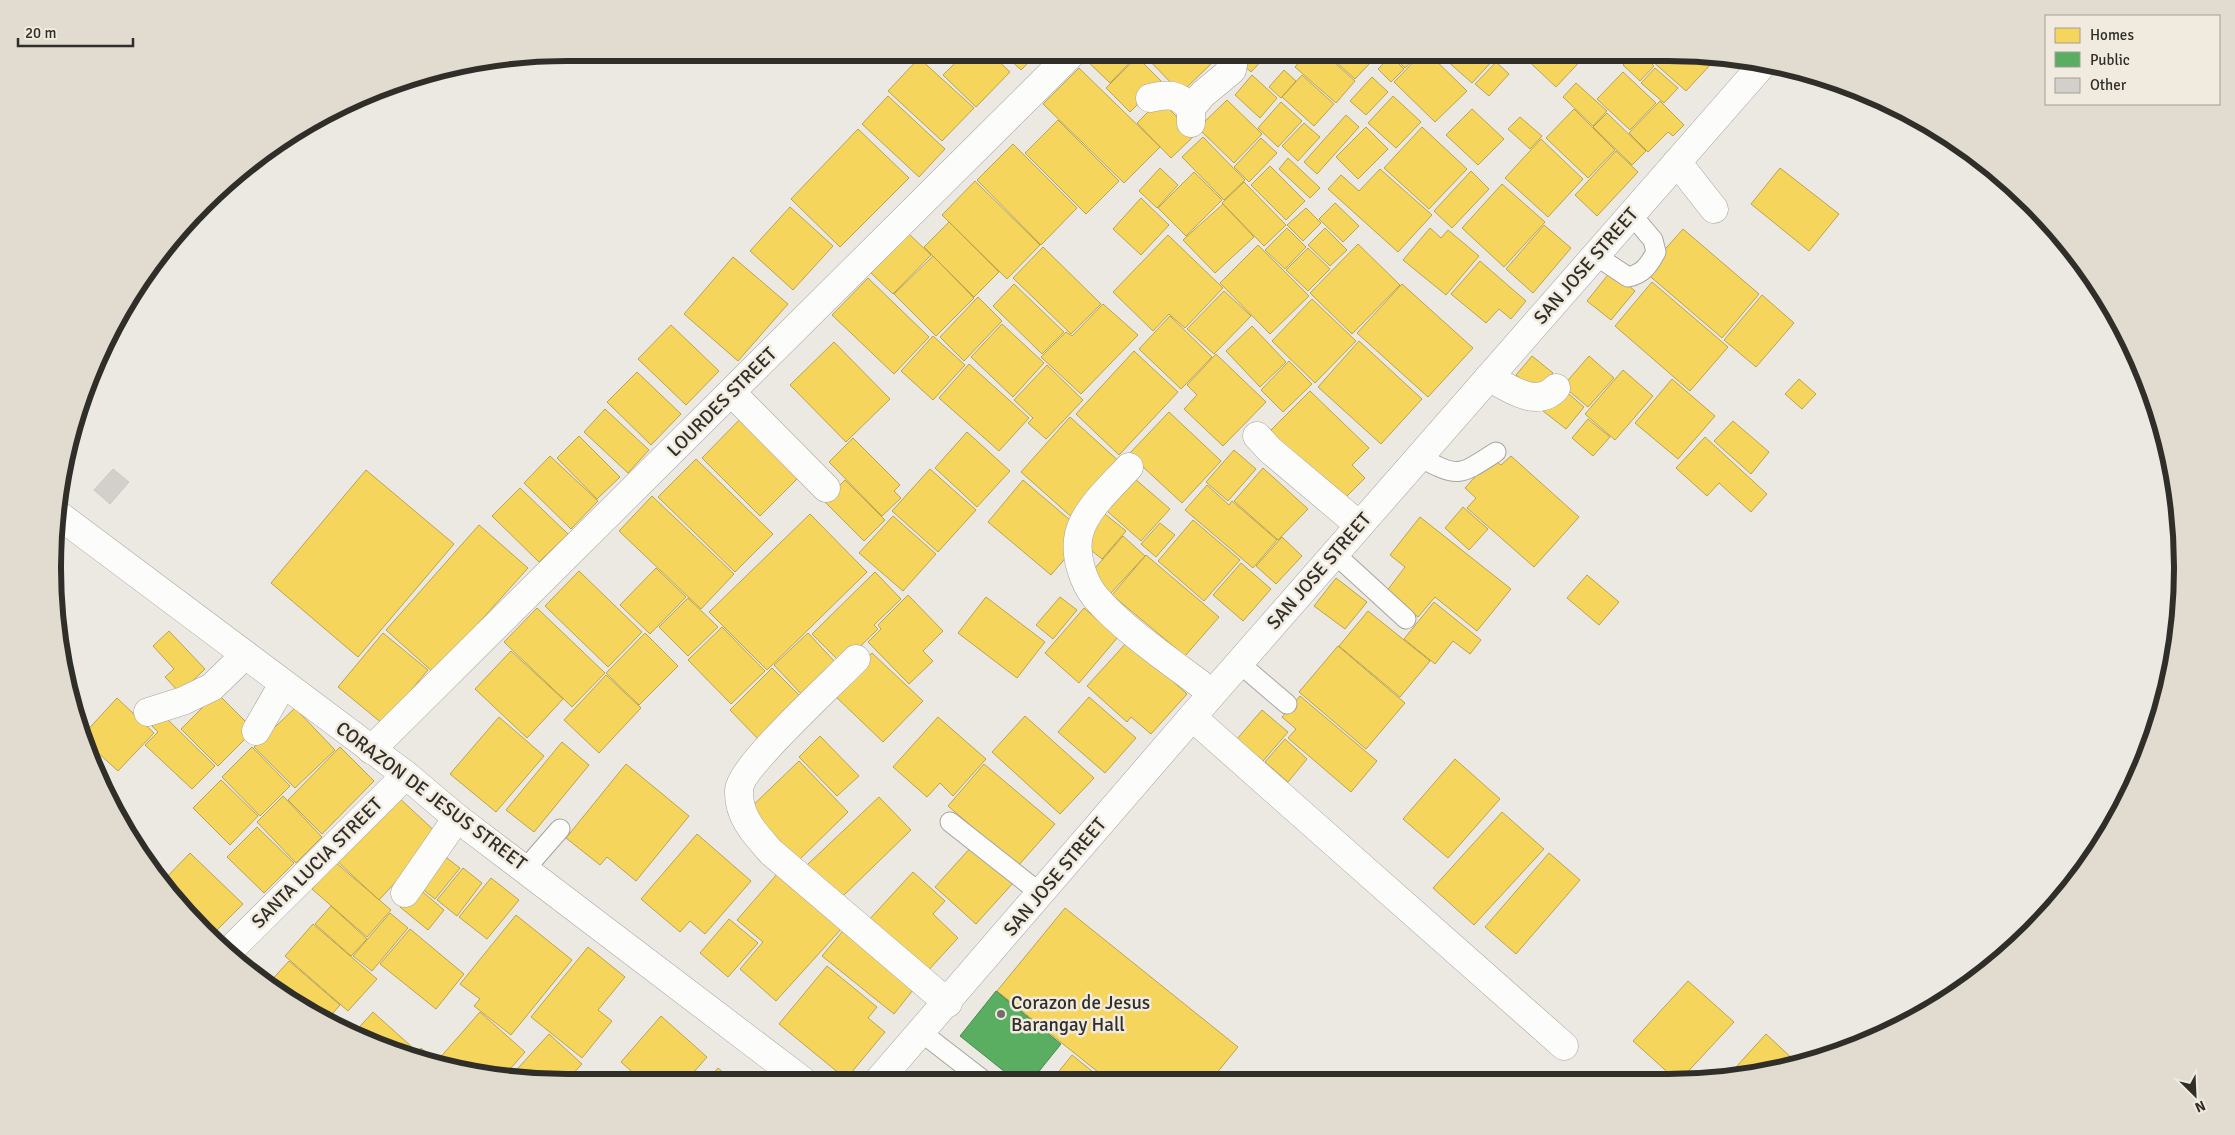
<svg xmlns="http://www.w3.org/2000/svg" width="2235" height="1135" font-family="Signika,sans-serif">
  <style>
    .homes { fill: #f6d55c; stroke: #bba34d }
    .public { fill: #5aae61; stroke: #4d8850 }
    .building { fill: #d3d0cc; stroke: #cdcac6 }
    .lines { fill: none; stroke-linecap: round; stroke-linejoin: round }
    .service-casing { stroke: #a6a39f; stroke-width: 21 }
    .minor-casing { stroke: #a6a39f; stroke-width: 29 }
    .tertiary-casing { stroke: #a6a39f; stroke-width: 29 }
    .service { stroke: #fcfcfb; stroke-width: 19 }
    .minor { stroke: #fcfcfb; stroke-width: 28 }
    .tertiary { stroke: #fcfcfb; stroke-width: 28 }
    .poi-dot { fill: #726f6a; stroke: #f0eadf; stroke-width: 2 }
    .labels { text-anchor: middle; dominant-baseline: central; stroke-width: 5; stroke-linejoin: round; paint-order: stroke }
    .street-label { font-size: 19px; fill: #302e29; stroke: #f0eadf }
    .poi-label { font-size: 19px; fill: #302e29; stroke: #f0eadf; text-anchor: start }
    .rim { fill: none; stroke: #302e29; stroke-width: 6 }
  </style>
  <rect width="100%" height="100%" fill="#ece9e3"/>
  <!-- homes -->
  <path class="homes" d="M965,53h25l20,19 -34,35 -33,-32z
    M1003,53h35l-17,17z
    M1086,53h49l2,2 -27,28 -27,-26z
    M1142,53h67l7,6 -35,34z
    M1261,53l4,4 -14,15 -20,-18z
    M1307,53h17l31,28 -19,22 -41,-36z
    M1326,53h33l11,10 -15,16z
    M1362,53h20l-9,10z
    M1390,53h30l-15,15z
    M1422,53h6l39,38 -32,31 -41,-40z
    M1450,53h41l5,4 -24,26 -27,-24z
    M1520,53h65l1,2 -30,32z
    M1634,54h7l13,12 -14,15 -17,-16z
    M1657,54h42l12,10 -25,27 -35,-31z
    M1391,56l13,13 -13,13 -13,-13z
    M1137,57l24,24 -31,31 -24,-24z
    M919,58l55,50 -32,33 -54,-50z
    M1496,62l13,12 -20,22 -14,-12z
    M1079,68l81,79 -36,36 -81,-79z
    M1655,68l23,20 -14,15 -23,-20z
    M1284,70l12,11 -15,17 -12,-11z
    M1623,72l33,31 -26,27 -33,-31z
    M1252,75l25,23 -17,20 -25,-23z
    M1302,75l32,29 -20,22 -32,-29z
    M1372,77l16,15 -22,23 -16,-14z
    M1576,83l31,28 -14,15 -30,-29z
    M888,96l57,53 -26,28 -57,-53z
    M1393,96l28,26 -25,26 -28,-25z
    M1160,100l35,35 -24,23 -34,-35z
    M1227,100l35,34 -28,29 -36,-35z
    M1660,101l24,24 -11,11 -5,-4 -20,20 -19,-19z
    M1281,102l21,19 -24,26 -20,-19z
    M1472,109l32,30 -26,26 -32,-30z
    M1574,109l41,41 -27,28 -42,-40z
    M1607,113l39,38 -14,14 -39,-38z
    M1346,115l13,12 -42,47 -13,-12z
    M1520,117l22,19 -12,13 -22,-20z
    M1058,120l61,61 -33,33 -61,-61z
    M1304,123l16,14 -22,24 -16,-15z
    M1366,127l22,22 -30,30 -22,-22z
    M1422,127l45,42 -38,40 -45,-41z
    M858,129l51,49 -69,69 -49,-48z
    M1203,137l42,43 -21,20 -42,-43z
    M1261,138l16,15 -28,29 -15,-15z
    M1541,139l42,40 -35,38 -43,-39z
    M1013,144l64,64 -36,37 -64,-65z
    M1616,151l22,21 -41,44 -22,-21z
    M1288,158l32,30 -10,10 -31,-29z
    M1270,166l35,35 -19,19 -35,-35z
    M1160,168l18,17 -21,23 -18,-17z
    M1780,168l59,46 -30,37 -58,-47z
    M1380,169l52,46 -34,37 -70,-63 13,-14 18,16z
    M1471,171l18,18 -37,39 -18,-17z
    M1194,172l28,28 -36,36 -28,-28z
    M975,181l65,64 -33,34 -65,-64z
    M1244,182l42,43 -22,21 -42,-43z
    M1502,184l43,38 -41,45 -42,-39z
    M1141,198l28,27 -28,30 -28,-26z
    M1335,203l24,23 -16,16 -24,-23z
    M1223,204l31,33 -39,36 -32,-33z
    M790,207l43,39 -40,44 -43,-39z
    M1306,208l15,15 -18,18 -16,-16z
    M949,222l50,50 -25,25 -50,-50z
    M1544,225l27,23 -38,45 -27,-24z
    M1287,228l19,19 -21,22 -20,-19z
    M1325,228l22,22 -17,16 -22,-21z
    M1430,228l11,10 7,-8 31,26 -33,39 -43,-35z
    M1683,229l76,65 -37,44 -77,-66z
    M909,234l22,21 -38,39 -22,-21z
    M1168,235l55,53 -38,40 -16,-14 -16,17 -40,-39z
    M1358,244l42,41 -48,49 -42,-41z
    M1258,245l51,51 -39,38 -50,-51z
    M1043,247l58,57 -30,30 -58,-56z
    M1308,248l22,21 -22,22 -22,-21z
    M933,256l41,42 -38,38 -42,-42z
    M733,257l55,47 -50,57 -54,-47z
    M1480,261l46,40 -15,18 -12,-10 -13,14 -35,-29z
    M1611,271l24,20 -24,29 -24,-19z
    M868,278l61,59 -35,37 -62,-59z
    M1652,282l76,65 -38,44 -75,-65z
    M1014,284l50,48 -22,22 -49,-48z
    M1402,284l71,64 -45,49 -71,-64z
    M1224,291l27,25 -37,38 -27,-25z
    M1762,295l32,28 -38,44 -32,-27z
    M978,297l24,24 -38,40 -24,-24z
    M1312,299l44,42 -41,42 -43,-42z
    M1103,304l35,31 -57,59 -40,-37 25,-25 6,4z
    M1170,316l42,41 -31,32 -42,-40z
    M1002,324l42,39 -31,34 -42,-40z
    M671,325l48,46 -33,34 -48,-46z
    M1252,326l34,36 -26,25 -34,-36z
    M933,336l32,29 -32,35 -32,-29z
    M1359,341l63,58 -41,45 -63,-57z
    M834,342l56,57 -44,43 -56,-57z
    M1134,351l44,41 -59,63 -43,-41z
    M1216,354l50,48 -43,44 -39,-37 13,-14 -10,-10z
    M1532,356l21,17 -16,20 -21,-18z
    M1589,356l25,22 -26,29 -25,-21z
    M1289,361l23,23 -29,28 -22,-22z
    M969,364l60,54 -30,33 -60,-53z
    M1047,365l36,35 -37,39 -18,-16 5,-5 -19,-18z
    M1623,370l30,26 -38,44 -30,-26z
    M637,372l44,42 -30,31 -44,-43z
    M1672,379l43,37 -37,43 -43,-36z
    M1799,379l17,15 -14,15 -17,-15z
    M1562,388l22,19 -18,22 -23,-18z
    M1310,391l59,57 -17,17 13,13 -24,24 -72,-70z
    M605,409l44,41 -21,23 -44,-41z
    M1169,412l52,49 -39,42 -53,-49z
    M745,414l59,58 -44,44 -58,-58z
    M1070,417l53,48 -48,55 -54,-48z
    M1588,419l22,18 -17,19 -21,-18z
    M1733,421l36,31 -18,22 -37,-33z
    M967,432l43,39 -33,36 -42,-39z
    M579,436l41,41 -23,22 -40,-41z
    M1705,437l62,57 -16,18 -32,-29 -12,13 -31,-28z
    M853,438l47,47 -6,6 7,7 -19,18 -53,-54z
    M1234,450l22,19 -28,32 -22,-19z
    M550,456l48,45 -27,28 -47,-46z
    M1511,456l68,61 -45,50 -67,-59 9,-10 -11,-10 27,-30 9,7z
    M696,459l77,75 -38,38 -77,-75z
    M1263,468l45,41 -30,31 -44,-39z
    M930,469l46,41 -38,42 -46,-41z
    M366,470l88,74 -96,113 -87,-74z
    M1135,479l35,30 -29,32 -34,-30z
    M845,480l40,40 -21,21 -40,-40z
    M1023,480l54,46 -3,22 -23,27 -63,-53z
    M1207,485l22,20 3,-4 45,39 -24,28 -68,-58z
    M520,488l48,46 -29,28 -47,-46z
    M652,496l82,78 -33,35 -82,-78z
    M1463,507l25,22 -19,21 -24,-22z
    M810,514l57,58 -100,98 -58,-58z
    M1105,514l21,17 -24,28 -21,-17z
    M893,516l43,38 -33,37 -44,-38z
    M1420,517l91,72 -34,42 -42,-34 -17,20 -32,-25 19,-25 -15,-12z
    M1193,520l47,40 -36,41 -46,-40z
    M1160,523l15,12 -19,22 -15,-13z
    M479,525l49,43 -94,105 -48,-43z
    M1123,536l22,20 -35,38 -21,-19z
    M1282,537l20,19 -26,28 -20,-18z
    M1146,555l73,62 -34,39 -73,-61z
    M1241,563l30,26 -28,32 -30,-26z
    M656,568l30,29 -36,37 -30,-29z
    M579,571l63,61 -34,35 -63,-61z
    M875,572l26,27 -27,26 4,4 -36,35 -30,-30z
    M1587,575l32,27 -20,23 -32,-27z
    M1336,578l31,24 -22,27 -31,-23z
    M908,595l35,36 -20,20 10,10 -24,23 -41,-42 13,-13 -3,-4z
    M986,597l59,45 -28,36 -59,-45z
    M1060,597l17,13 -24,29 -17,-14z
    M688,598l30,29 -30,29 -29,-29z
    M1434,602l47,38 -11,14 -17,-13 -18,23 -31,-25z
    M537,608l68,65 -33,34 -68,-65z
    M1084,608l34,29 -39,46 -34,-30z
    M1368,611l62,50 -30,36 -61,-51z
    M722,627l43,44 -34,33 -43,-44z
    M169,631l36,38 -25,24 -15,-16 9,-8 -21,-23z
    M383,633l45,37 -45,54 -45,-37z
    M645,633l33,33 -39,39 -33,-32z
    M808,633l29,31 -34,32 -29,-31z
    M1128,641l59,53 -36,40 -20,-17 -4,5 -40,-36z
    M1338,646l67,57 -39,46 -67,-57z
    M511,651l52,48 -36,39 -52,-49z
    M872,653l51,48 -40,41 -50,-48z
    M772,668l32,32 -43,42 -31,-32z
    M606,675l35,33 -42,45 -35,-33z
    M217,693l37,37 -36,36 -37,-37z
    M1300,696l77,65 -26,31 -63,-54 8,-9 -14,-12z
    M1089,697l47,41 -31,35 -47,-41z
    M117,698l37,35 -36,38 -33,-30 -2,-6z
    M295,708l40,42 -40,38 -41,-41z
    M1262,710l26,22 -25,29 -26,-22z
    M163,715l52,51 -23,23 -47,-44 13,-13 -6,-6z
    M1025,716l69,62 -34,36 -68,-62z
    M499,717l45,39 -48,56 -46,-38z
    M938,717l48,42 -33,37 -13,-13 -13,14 -34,-30z
    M820,736l39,40 -22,20 -38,-39z
    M1285,739l22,20 -19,23 -23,-20z
    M562,742l27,23 -55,67 -28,-22z
    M252,747l38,39 -30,30 -38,-39z
    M340,747l34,34 -52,53 -34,-34z
    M1455,759l45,40 -52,59 -45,-39z
    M799,761l49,51 -51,50 -50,-51z
    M626,764l63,52 -53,65 -29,-24 -7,8 -34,-27z
    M984,764l71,60 -37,42 -70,-60z
    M221,780l37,36 -28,29 -37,-37z
    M283,796l39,41 -26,26 -39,-41z
    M397,796l42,39 -60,65 -42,-39z
    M879,797l32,33 -71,69 -33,-34z
    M1502,812l42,37 -70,76 -41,-37z
    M257,827l37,36 -30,30 -37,-36z
    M697,834l54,47 -46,53 -15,-13 -10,11 -39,-33z
    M972,846l41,37 -37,41 -41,-37z
    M439,852l21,16 -25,31 -20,-16z
    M190,853l53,51 -33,33 -48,-55z
    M1549,853l31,27 -64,74 -31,-27z
    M335,862l56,48 -24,27 -55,-48z
    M463,868l19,15 -25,33 -20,-16z
    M913,872l32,29 -12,13 25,24 -33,36 -58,-52z
    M778,873l64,55 -66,73 -36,-32 23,-27 -26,-22z
    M491,878l28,22 -32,39 -28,-22z
    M417,887l27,23 -16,20 -28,-23z
    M331,906l36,33 -16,17 -36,-32z
    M1065,908l173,139 -27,33h-103l-111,-89z
    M390,913l18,15 -36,43 -19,-15z
    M516,915l56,45 -61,75 -37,-29 6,-7 -20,-15z
    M729,919l29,24 -30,34 -28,-24z
    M313,924l64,55 -29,32 -63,-55z
    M846,927l71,58 -23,29 -72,-58z
    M410,929l54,45 -28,35 -56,-45z
    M588,947l37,30 -27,33 14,11 -30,37 -51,-41z
    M289,961l51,44 -14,16 -45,-25 -13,-12z
    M827,966l50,41 -9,11 17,14 -39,47 -67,-55z
    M1688,981l46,41 -52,56h-8l-41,-37z
    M373,1012l39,35 -7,7 -52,-20z
    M480,1012l45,40 -21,24 -59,-9 -7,-7z
    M661,1016l46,41 -21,24h-44l-21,-19z
    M549,1034l33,30 -16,17h-32l-24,-4z
    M1766,1034l30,28 -62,16h-8z
    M421,1048l21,18 -29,-9z
    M1072,1055l31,25h-51z
    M718,1068l15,13h-26z"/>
  <!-- public -->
  <path class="public" d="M996,991l65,53 -29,36h-17l-55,-44z"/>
  <!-- building -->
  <path class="building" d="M113,469l16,13 -19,22 -16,-14z
    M55,582l7,5 -6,11z"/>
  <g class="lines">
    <defs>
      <path id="service" d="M1595,255l33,22c15,-3 21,-12 28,-25l-3,-12 -22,-26
        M1419,457c40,21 40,19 77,-5
        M1335,554l71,65
        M1239,663l48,41
        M950,822l90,71
        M526,868l34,-39
        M921,1032l62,48"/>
      <path id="minor" d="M1150,98c20,-4 26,-5 41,10
        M1191,123v-15l12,-14 29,-24 1,-5 -7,-12
        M1677,162l37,47
        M1489,377c19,11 48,32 67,11
        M732,393l94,95
        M1257,436l13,14 89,75
        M1129,467c-17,19 -44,42 -50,67 -5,21 4,49 18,65 30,34 79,66 115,94
        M856,659c-20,21 -116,108 -117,131 -1,26 15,43 32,62l177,151
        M148,712l35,-11 29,-14 33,-32
        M1192,717l372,329
        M256,731l27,-47
        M371,750l701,-697
        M405,893l52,-75
        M228,952l178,-177"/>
      <path id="tertiary" d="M56,513l350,262 51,43 346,263
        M879,1080l313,-363 571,-653"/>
    </defs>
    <!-- service casing -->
    <use href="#service" class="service-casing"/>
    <!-- minor casing -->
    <use href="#minor" class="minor-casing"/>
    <!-- tertiary casing -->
    <use href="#tertiary" class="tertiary-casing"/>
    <!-- service -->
    <use href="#service" class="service"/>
    <!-- minor -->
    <use href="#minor" class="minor"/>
    <!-- tertiary -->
    <use href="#tertiary" class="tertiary"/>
  </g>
  <!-- markers -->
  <circle class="poi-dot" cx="1001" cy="1014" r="5"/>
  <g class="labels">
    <!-- street labels -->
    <g class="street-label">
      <text transform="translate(1586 266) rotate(-49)">SAN JOSE STREET</text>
      <text transform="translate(722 402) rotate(-45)">LOURDES STREET</text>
      <text transform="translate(1319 571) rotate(-49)">SAN JOSE STREET</text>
      <text transform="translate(431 796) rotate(37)">CORAZON DE JESUS STREET</text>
      <text transform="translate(317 863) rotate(-45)">SANTA LUCIA STREET</text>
      <text transform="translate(1055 877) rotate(-50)">SAN JOSE STREET</text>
    </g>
    <!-- poi labels -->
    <g class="poi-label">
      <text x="1011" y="1003">Corazon de Jesus<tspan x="1011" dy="22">Barangay Hall</tspan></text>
    </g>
  </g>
  <!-- crop -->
  <path d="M0 0H2235V1135H0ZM567 61H1668A506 506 0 0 1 2174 567V568A506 506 0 0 1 1668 1074H567A506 506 0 0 1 61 568V567A506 506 0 0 1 567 61Z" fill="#e1dbd0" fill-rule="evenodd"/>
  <path class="rim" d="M567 61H1668A506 506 0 0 1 2174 567V568A506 506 0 0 1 1668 1074H567A506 506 0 0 1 61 568V567A506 506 0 0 1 567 61Z"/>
  <!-- legend -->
  <rect x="2045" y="15" width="175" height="90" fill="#f0eadf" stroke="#a39f96"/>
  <rect x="2055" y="28" width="25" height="15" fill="#f6d55c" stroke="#a39f96"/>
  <text x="2090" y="40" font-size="15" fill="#302e29">Homes</text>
  <rect x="2055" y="52" width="25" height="15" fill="#5aae61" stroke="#a39f96"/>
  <text x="2090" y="65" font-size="15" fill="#302e29">Public</text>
  <rect x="2055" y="78" width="25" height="15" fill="#d3d0cc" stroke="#a39f96"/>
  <text x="2090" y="90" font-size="15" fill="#302e29">Other</text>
  <!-- north arrow -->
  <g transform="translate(2195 1095) rotate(156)" stroke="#f0eadf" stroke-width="4" paint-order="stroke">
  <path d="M0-4L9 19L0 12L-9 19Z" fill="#302e29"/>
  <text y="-8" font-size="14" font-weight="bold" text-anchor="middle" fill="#302e29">N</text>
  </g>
  <!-- scale -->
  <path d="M18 38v8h115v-8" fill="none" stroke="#302e29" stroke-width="2.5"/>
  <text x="25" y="38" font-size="15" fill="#302e29" stroke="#f0eadf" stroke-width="4" paint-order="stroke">20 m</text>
</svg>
